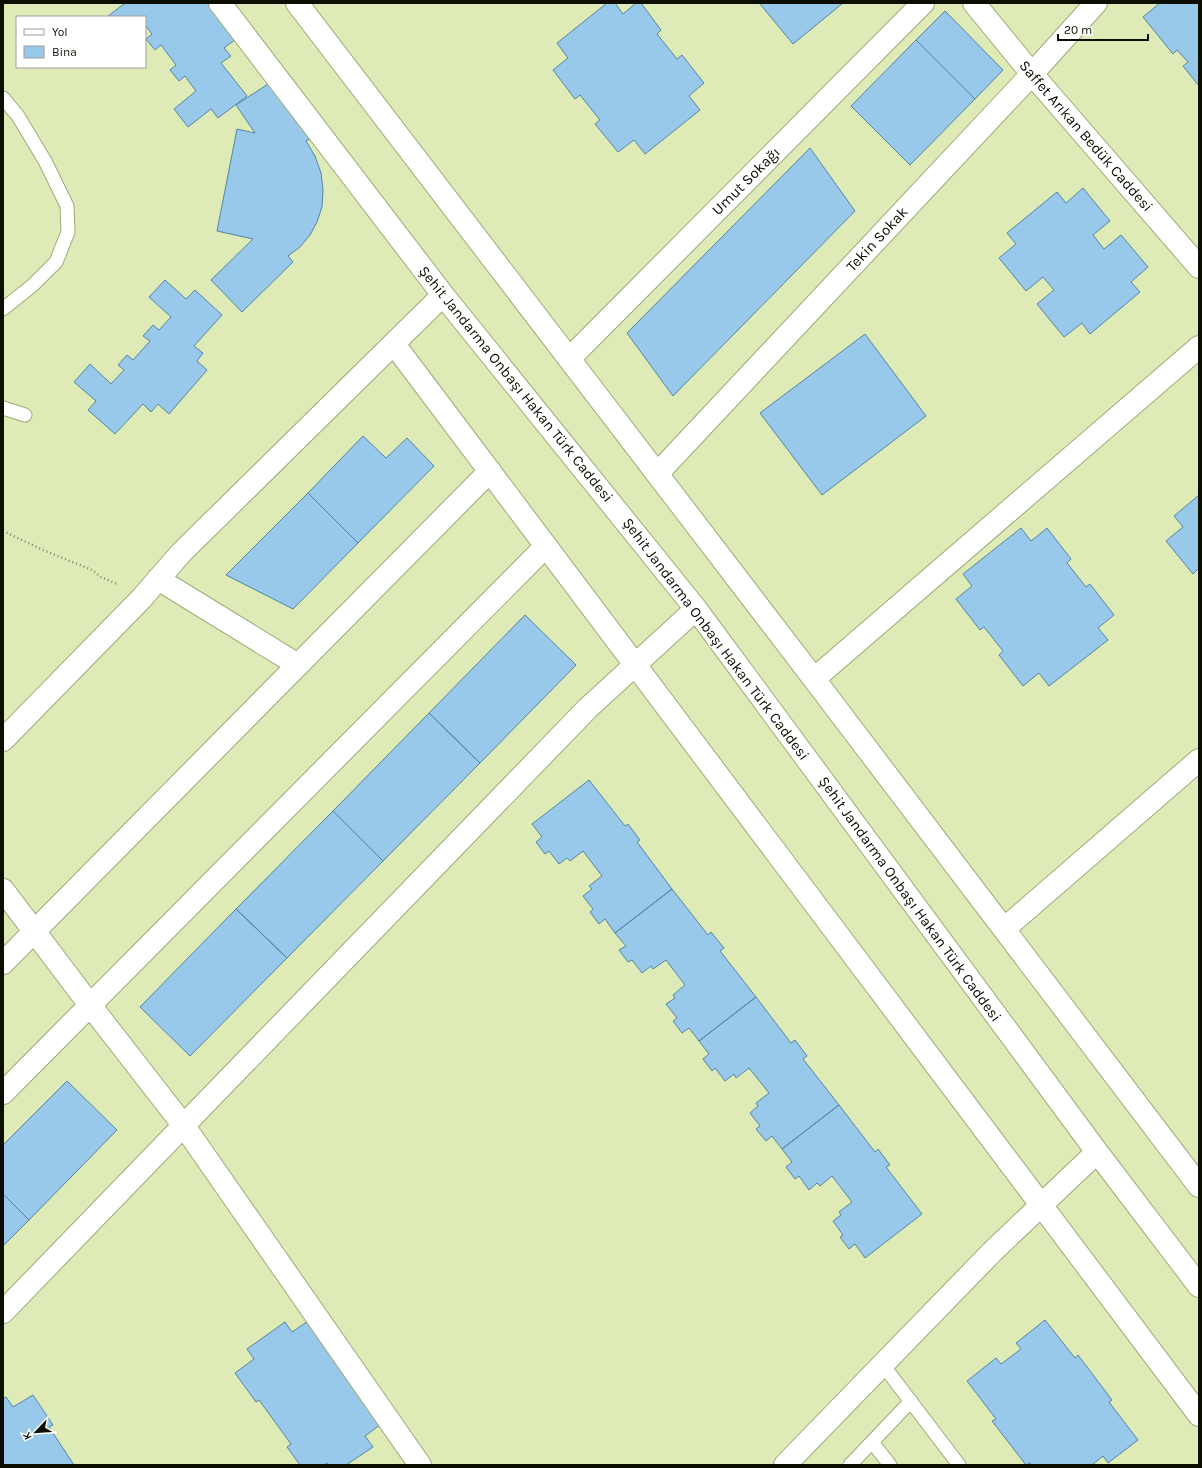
<svg xmlns="http://www.w3.org/2000/svg" width="1202" height="1468" font-family="Karla,sans-serif">
  <style>
    .building { fill: #98c8ea; stroke: #5584a3 }
    .lines { fill: none; stroke-linecap: round; stroke-linejoin: round }
    .lane-casing { stroke: #9eaa78; stroke-width: 15 }
    .street-casing { stroke: #9eaa78; stroke-width: 24 }
    .secondary-casing { stroke: #9eaa78; stroke-width: 24 }
    .path { stroke: #7e8664; stroke-width: 2.5; stroke-dasharray: 1 3; stroke-linecap: butt }
    .lane { stroke: #fff; stroke-width: 13 }
    .street { stroke: #fff; stroke-width: 22 }
    .secondary { stroke: #fff; stroke-width: 22 }
    .labels { text-anchor: middle; dominant-baseline: central; stroke-width: 3; stroke-linejoin: round; paint-order: stroke }
    .street-label { font-size: 15px; fill: #0b0e01; stroke: #fff }
  </style>
  <rect width="100%" height="100%" fill="#deebb7"/>
  <!-- building -->
  <path class="building" d="M125,3h82l29,36 -12,9 7,8 -10,7 26,33 -29,22 -7,-9 -23,18 -14,-18 22,-18 -11,-15 -6,5 -9,-11 6,-5 -15,-20 -6,5 -9,-11 6,-5 -7,-9v-8h-38z
    M607,3h8l8,11 13,-11h5l20,27 -4,4 20,25 5,-4 22,28 -15,13 11,14 -55,44 -11,-14 -16,12 -23,-28 5,-4 -20,-25 -5,4 -22,-29 15,-12 -11,-15z
    M762,3h81l-50,41 -33,-40z
    M1160,3h39v83l-16,-20 5,-4 -11,-12 -4,4 -30,-37z
    M945,11l58,59 -28,29 -59,-59z
    M916,40l59,59 -65,66 -59,-59z
    M274,80l38,58 -6,3 9,15 6,17 2,17 -1,17 -5,15 -7,13 -10,12 -12,9 5,6 -51,50 -31,-32 42,-41 -36,-8 20,-102 18,4 -19,-28z
    M810,148l45,63 -182,185 -46,-63z
    M1083,188l27,33 -17,14 11,14 17,-14 27,32 -17,15 9,10 -50,42 -8,-11 -18,14 -27,-33 17,-14 -11,-13 -17,14 -27,-33 17,-14 -9,-11 50,-41 9,11z
    M165,280l21,19 9,-9 27,25 -28,31 9,7 -6,8 10,9 -38,44 -11,-10 -7,8 -8,-8 -28,30 -27,-24 8,-9 -22,-19 16,-18 21,20 13,-14 -6,-5 9,-10 6,5 17,-19 -7,-5 10,-11 6,5 12,-13 -22,-20z
    M865,334l61,82 -104,79 -62,-82z
    M363,436l23,22 21,-20 27,28 -76,77 -50,-50z
    M308,493l50,50 -65,66 -67,-34z
    M1199,495v73l-6,6 -27,-33 17,-14 -9,-11z
    M1021,528l10,13 16,-13 24,31 -4,4 19,24 4,-3 24,31 -16,13 10,12 -59,46 -10,-13 -16,13 -24,-31 4,-4 -19,-24 -4,3 -24,-31 16,-13 -9,-12z
    M525,615l51,50 -96,98 -51,-50z
    M429,713l51,50 -97,98 -50,-50z
    M589,780l36,46 3,-2 12,16 -3,2 35,47 -57,44 -10,-14 -6,5 -9,-12 3,-3 -10,-13 9,-7 -3,-3 13,-10 -19,-25 -13,10 -3,-3 -8,6 -10,-13 -4,3 -9,-12 6,-5 -10,-13z
    M333,811l50,50 -96,97 -51,-49z
    M672,889l36,46 3,-3 13,16 -4,3 36,46 -57,44 -10,-13 -7,5 -9,-12 4,-3 -11,-14 9,-6 -2,-3 12,-10 -19,-25 -13,9 -2,-3 -9,7 -10,-13 -4,2 -9,-12 7,-4 -11,-13z
    M236,909l51,49 -97,98 -50,-49z
    M756,997l35,46 4,-3 12,16 -4,3 36,46 -57,44 -10,-13 -6,5 -10,-12 4,-3 -10,-13 8,-7 -2,-3 13,-10 -20,-25 -13,10 -2,-4 -9,7 -10,-13 -3,3 -9,-12 6,-5 -10,-13z
    M67,1081l50,49 -88,90 -26,-26v-49z
    M839,1105l36,47 3,-3 12,16 -4,2 36,47 -57,44 -10,-14 -6,5 -9,-12 3,-2 -10,-14 8,-6 -2,-3 13,-10 -20,-26 -12,10 -3,-3 -8,7 -10,-14 -4,3 -9,-12 6,-5 -10,-13z
    M3,1194l26,26 -26,26z
    M311,1319l73,103 -19,14 8,11 -27,18h-18l-1,-2 -3,2h-24l-13,-18 4,-3 -32,-44 -3,2 -21,-29 19,-14 -7,-10 38,-27 7,10z
    M1045,1320l30,38 3,-3 34,45 -3,2 29,38 -30,23 -5,-7 -11,9h-61l-1,-2 -4,2 -34,-44 4,-2 -29,-38 29,-23 5,6 20,-15 -5,-6z
    M33,1395l20,30 -4,2 25,38h-71v-66l3,-2 7,10z"/>
  <g class="lines">
    <defs>
      <path id="lane" d="M3,98l15,18 27,45 22,45 1,26 -12,30 -23,23 -30,24
        M3,408l22,7
        M883,1365l76,100
        M872,1442l18,23
        M850,1465l61,-64"/>
      <path id="street" d="M220,3l223,292 253,314 401,543 102,134
        M297,3l517,676 385,507
        M394,344l805,1071
        M570,358l353,-355
        M657,474l375,-400 64,-71
        M158,579l140,86
        M814,679l385,-332
        M3,740l138,-141 40,-46 262,-258
        M3,890l87,115 94,121 236,339
        M1004,929l195,-169
        M3,963l487,-492
        M3,1093l543,-547
        M3,1312l585,-604 108,-99
        M785,1465l207,-213 105,-100"/>
      <path id="secondary" d="M974,3l58,71 167,193"/>
    </defs>
    <!-- lane casing -->
    <use href="#lane" class="lane-casing"/>
    <!-- street casing -->
    <use href="#street" class="street-casing"/>
    <!-- secondary casing -->
    <use href="#secondary" class="secondary-casing"/>
    <!-- path -->
    <path class="path" d="M3,531l40,19 49,20 9,7 16,7"/>
    <!-- lane -->
    <use href="#lane" class="lane"/>
    <!-- street -->
    <use href="#street" class="street"/>
    <!-- secondary -->
    <use href="#secondary" class="secondary"/>
  </g>
  <g class="labels">
    <!-- street labels -->
    <g class="street-label">
      <text transform="translate(1086 136) rotate(49)">Saffet Arıkan Bedük Caddesi</text>
      <text transform="translate(746 181) rotate(-45)">Umut Sokağı</text>
      <text transform="translate(877 239) rotate(-47)">Tekin Sokak</text>
      <text transform="translate(516 384) rotate(51)">Şehit Jandarma Onbaşı Hakan Türk Caddesi</text>
      <text transform="translate(716 639) rotate(53)">Şehit Jandarma Onbaşı Hakan Türk Caddesi</text>
      <text transform="translate(910 899) rotate(54)">Şehit Jandarma Onbaşı Hakan Türk Caddesi</text>
    </g>
  </g>
  <!-- border -->
  <rect width="1202" height="1468" fill="none" stroke="#0b0e01" stroke-width="8"/>
  <!-- legend -->
  <rect x="16" y="16" width="130" height="52" fill="#ffffff" stroke="#9d9f99"/>
  <rect x="24" y="29" width="20" height="6" fill="#ffffff" stroke="#9d9f99"/>
  <text x="52" y="36" font-size="12" fill="#0b0e01">Yol</text>
  <rect x="24" y="46" width="20" height="12" fill="#98c8ea" stroke="#9d9f99"/>
  <text x="52" y="56" font-size="12" fill="#0b0e01">Bina</text>
  <!-- north arrow -->
  <g transform="translate(36 1432) rotate(245)" stroke="#ffffff" stroke-width="3" paint-order="stroke">
  <path d="M0-3L7 15L0 10L-7 15Z" fill="#0b0e01"/>
  <text y="-6" font-size="11" font-weight="bold" text-anchor="middle" fill="#0b0e01">K</text>
  </g>
  <!-- scale -->
  <path d="M1058 34v6h90v-6" fill="none" stroke="#0b0e01" stroke-width="2"/>
  <text x="1064" y="34" font-size="12" fill="#0b0e01" stroke="#ffffff" stroke-width="3" paint-order="stroke">20 m</text>
</svg>
